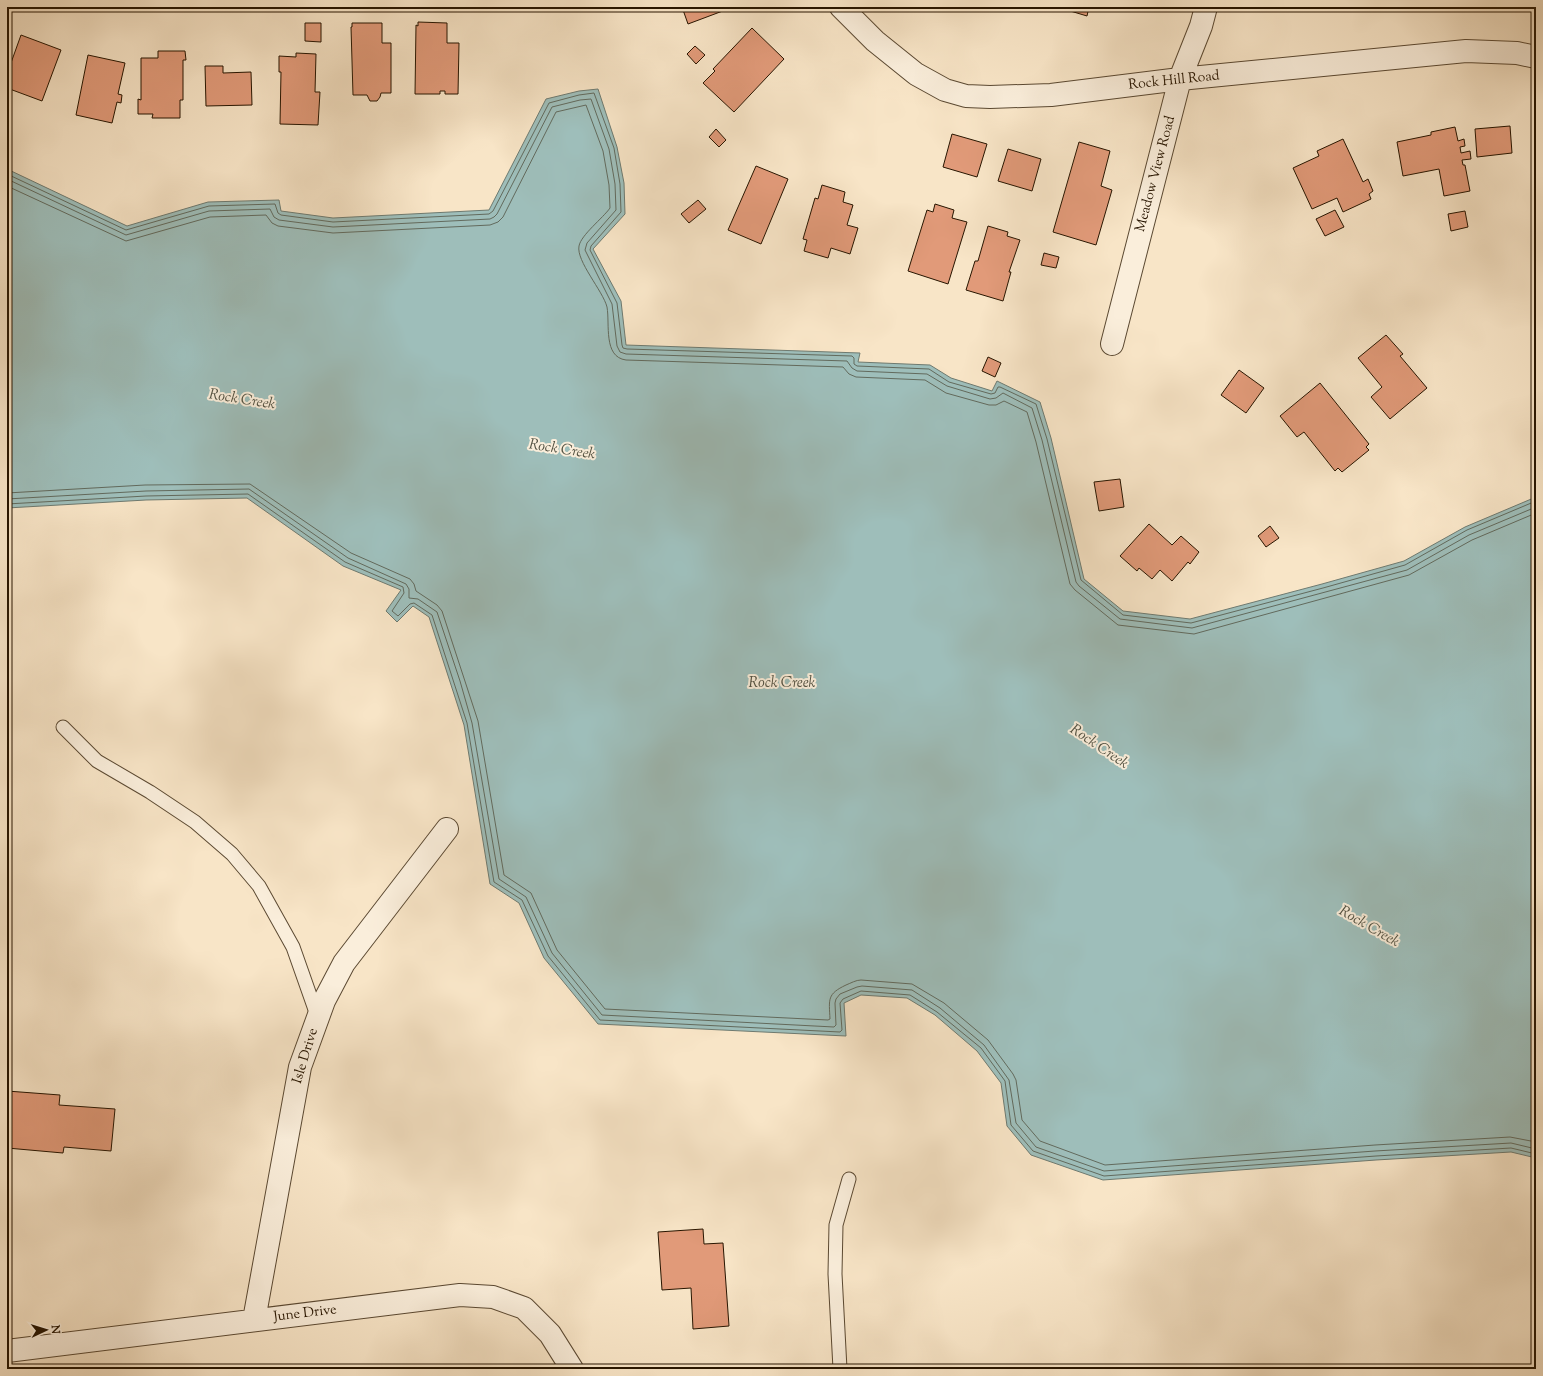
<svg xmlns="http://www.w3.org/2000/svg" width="1543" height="1376" font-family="'Sorts Mill Goudy',serif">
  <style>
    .water { fill: #9ebeba; stroke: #6e7a70 }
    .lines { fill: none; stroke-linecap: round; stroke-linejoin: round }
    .shore { stroke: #626a5d; stroke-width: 1 }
    .building { fill: #e19a79; stroke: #271500 }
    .service-casing { stroke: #5b4932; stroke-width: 15 }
    .minor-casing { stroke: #5b4932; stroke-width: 24 }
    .service { stroke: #faeedb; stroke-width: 13 }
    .minor { stroke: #faeedb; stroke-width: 22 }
    .labels { text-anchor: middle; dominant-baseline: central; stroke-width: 4; stroke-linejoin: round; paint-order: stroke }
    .street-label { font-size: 14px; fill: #271500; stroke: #faeedb }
    .water-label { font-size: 15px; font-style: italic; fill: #515041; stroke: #faeedb }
  </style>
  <rect width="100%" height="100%" fill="#f8e5c7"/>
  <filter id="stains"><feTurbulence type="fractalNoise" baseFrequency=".005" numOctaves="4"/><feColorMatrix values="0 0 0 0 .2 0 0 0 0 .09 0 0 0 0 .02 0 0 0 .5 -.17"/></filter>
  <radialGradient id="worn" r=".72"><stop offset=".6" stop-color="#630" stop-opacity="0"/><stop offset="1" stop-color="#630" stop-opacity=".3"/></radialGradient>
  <!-- water -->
  <path class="water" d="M598,89l19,58 7,36 1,31 -32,35 28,52 5,44 234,8 -2,9 72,3 21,13 41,13 5,-10 43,21 11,36 33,141 39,32 67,8 132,-35 82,-23 61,-34 71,-30v661l-25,-6 -135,8 -273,20 -72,-25 -24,-29 -6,-43 -24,-32 -42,-36 -28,-17 -46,-3 -17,8 2,33 -248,-12 -54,-66 -25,-55 -29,-19 -26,-159 -35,-108 -16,-11 -16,16 -11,-11 15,-21 -58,-24 -96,-68 -101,2 -139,8v-339l120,57 81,-24 71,-2 2,11 52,7 156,-8 57,-111 33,-8z"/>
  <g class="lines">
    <!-- shore -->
    <path class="shore" d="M7,174l119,56 83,-24 66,-2 3,9 3,2 52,7 156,-8 4,-3 56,-108 30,-8 15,-2 20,55 6,36 1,28 -30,34 -1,4 27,53 5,42 1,3 4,1 225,7 2,2v6l3,2 72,3 20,13 42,12 4,-1 3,-6h2l36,17 11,35 34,141 42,35 68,8 132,-35 82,-23 62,-35 69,-29
      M7,179l119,56 83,-24 61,-2 4,8 5,3 54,7 157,-8 4,-2 3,-3 55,-107 28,-7 11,-1 18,50 6,35 1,26 -29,33 -2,7 27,54 5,42 3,6 6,2 221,7 5,7 5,3 70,3 20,12 43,13 6,-1 7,-5 29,15 10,32 34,142 3,4 41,33 72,9 215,-58 62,-35 67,-28
      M7,186l119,55 84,-24 56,-2 6,8 6,3 55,7 157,-8 8,-3 5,-5 53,-105 30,-7 17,46 6,34 1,23c-7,10 -29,27 -31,38 -3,15 24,45 28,61 3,17 -4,50 19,53l217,7 6,7 7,3 69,3 21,13 43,12h7l8,-4 23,11 9,30 34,142 5,6 43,35 76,9 215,-59 63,-35 64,-27
      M7,493l138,-8 105,-1 101,69 59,26 4,5 2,7 21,14 5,6 36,110 26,154 27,18 26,57 48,59 223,11 2,-1c-1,-20 -3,-25 16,-34 5,-2 10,-5 15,-5l51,4 32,19 44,37 25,34 3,6 6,40 18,21 65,24 270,-20 135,-8 26,5
      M7,499l139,-8 103,-2 99,69 58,26 3,5v9l9,1 19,13 23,69 12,42 27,156 27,18 26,56 50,62 232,12 2,-2 -1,-22 1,-4 4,-5 17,-7 5,-1 50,4 28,18 44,37 25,35 7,43 20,24 68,24 271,-20 136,-8 25,6
      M7,504l139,-8 102,-2 97,68 58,25 1,6 -12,18 6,5 12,-12 4,-1 18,12 35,108 27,159 28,18 26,56 52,64 240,12 2,-2 -2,-27 3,-4 18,-8 49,4 27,17 44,36 24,33 6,44 22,26 71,25 272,-20 135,-8 25,6"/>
  </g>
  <!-- building -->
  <path class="building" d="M682,7h45l1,2 -40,15z
    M1057,7h32l-2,9z
    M418,22l29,1v20h12l-1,51h-13v-3h-5v3h-25l1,-69 2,1z
    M305,23h16v19l-16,-1z
    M352,23h30v20h9v50h-10l-1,4 -3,4h-7l-3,-6h-14l-2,-68h1z
    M752,28l32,31 -50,53 -31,-29 12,-12 -2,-2z
    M21,35l40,15 -19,51 -35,-13v-14z
    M695,46l10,9 -9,9 -9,-10z
    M158,51h27l1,9h-3v40h-3v18h-28l1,-4h-15v-15l3,1v-42h17z
    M296,53l20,1 -1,38h5l-2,33 -38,-1 1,-52h-2v-16l17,1z
    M88,55l37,8 -7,31 4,1 -1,8 -4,-1 -5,21 -36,-8z
    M205,66h18v7l28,-1 1,33 -46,1z
    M1510,126l2,27 -35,4 -2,-28z
    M1455,127l3,14 6,-2 1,7 -5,1 1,6 9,-2 1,8 -9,1 1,5h2l5,26 -26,5 -5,-27 -36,7 -6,-34 34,-7v-3z
    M716,129l10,11 -7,7 -10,-10z
    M952,134l35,10 -10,33 -34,-10z
    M1343,139l20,43 5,-3 5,12 -4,3 2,5 -28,13 -6,-14 -25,11 -19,-41 26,-12 -2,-5z
    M1079,142l31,9 -9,35 11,4 -16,55 -43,-13z
    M1008,149l33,10 -9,32 -34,-10z
    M756,166l32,13 -27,65 -33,-14z
    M822,185l23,7 -2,10 10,3 -6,20 11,3 -8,26 -19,-6 -3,10 -24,-7 3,-11 -4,-1 12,-41 3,1z
    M698,200l8,9 -17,14 -8,-9z
    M935,204l19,6 -2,8 15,4 -19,62 -40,-13 19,-61 6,2z
    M1335,210l9,17 -19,9 -9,-17z
    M1465,211l3,16 -17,4 -3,-17z
    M988,226l20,6 -1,4 13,4 -11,32h2l-8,29 -37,-11 9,-29h3z
    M1044,253l15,4 -3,11 -15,-3z
    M1386,335l17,19 -3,2 27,32 -37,31 -19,-22 11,-10 -24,-29z
    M988,357l13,6 -6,14 -13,-6z
    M1239,370l25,18 -18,25 -25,-18z
    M1320,383l49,61 -3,3 3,3 -27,22 -4,-4 -3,3 -31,-39 -7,5 -17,-21z
    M1120,479l4,28 -25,4 -5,-29z
    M1149,524l23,21 9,-9 18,16 -9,12 -2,-2 -16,19 -12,-11 -8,9 -13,-11 -2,3 -17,-15z
    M1270,526l9,12 -13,9 -8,-11z
    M7,1091l53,4 -1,10 56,4 -4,42 -47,-4 -1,6 -56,-5z
    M703,1229l1,15 19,-1 6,83 -36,3 -2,-41 -29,2 -4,-58z"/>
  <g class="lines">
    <defs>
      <path id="service" d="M63,727l34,34 53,31 45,30 37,32 27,32 34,61 25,71
        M840,1369l-5,-95 1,-49 13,-46"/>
      <path id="minor" d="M841,7l34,34 41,33 29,16 21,6 24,1 61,-2 129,-16 286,-28 51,2 19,4
        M1112,344l68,-265 21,-53 5,-19
        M254,1320l46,-253 24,-66 20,-38 103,-134
        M7,1351l453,-56 33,2 31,11 26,26 22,35"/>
    </defs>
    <!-- service casing -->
    <use href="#service" class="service-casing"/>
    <!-- minor casing -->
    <use href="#minor" class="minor-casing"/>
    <!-- service -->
    <use href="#service" class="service"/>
    <!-- minor -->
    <use href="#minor" class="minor"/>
  </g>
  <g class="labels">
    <!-- street labels -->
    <g class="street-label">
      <text transform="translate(1174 81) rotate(-6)">Rock Hill Road</text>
      <text transform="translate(1156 174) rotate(-75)">Meadow View Road</text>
      <text transform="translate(306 1056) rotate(-73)">Isle Drive</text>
      <text transform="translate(305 1314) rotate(-7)">June Drive</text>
    </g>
    <!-- water labels -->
    <g class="water-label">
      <text transform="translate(242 400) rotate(9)">Rock Creek</text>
      <text transform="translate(562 450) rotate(9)">Rock Creek</text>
      <text x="782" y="683">Rock Creek</text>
      <text transform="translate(1099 747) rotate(34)">Rock Creek</text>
      <text transform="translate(1369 927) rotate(30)">Rock Creek</text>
    </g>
  </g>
  <!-- margin -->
  <rect width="1543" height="1376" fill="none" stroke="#f8e5c7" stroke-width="24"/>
  <rect x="8" y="8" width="1527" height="1360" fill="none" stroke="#271500" stroke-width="2"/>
  <rect x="12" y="12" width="1519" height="1352" fill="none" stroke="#271500"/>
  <!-- north arrow -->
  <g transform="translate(46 1330) rotate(86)" stroke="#faeedb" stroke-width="3" paint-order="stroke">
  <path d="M0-3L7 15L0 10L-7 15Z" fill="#271500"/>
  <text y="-6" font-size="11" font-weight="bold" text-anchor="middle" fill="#271500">N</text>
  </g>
  <rect width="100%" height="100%" filter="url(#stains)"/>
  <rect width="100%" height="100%" fill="url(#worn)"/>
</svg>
